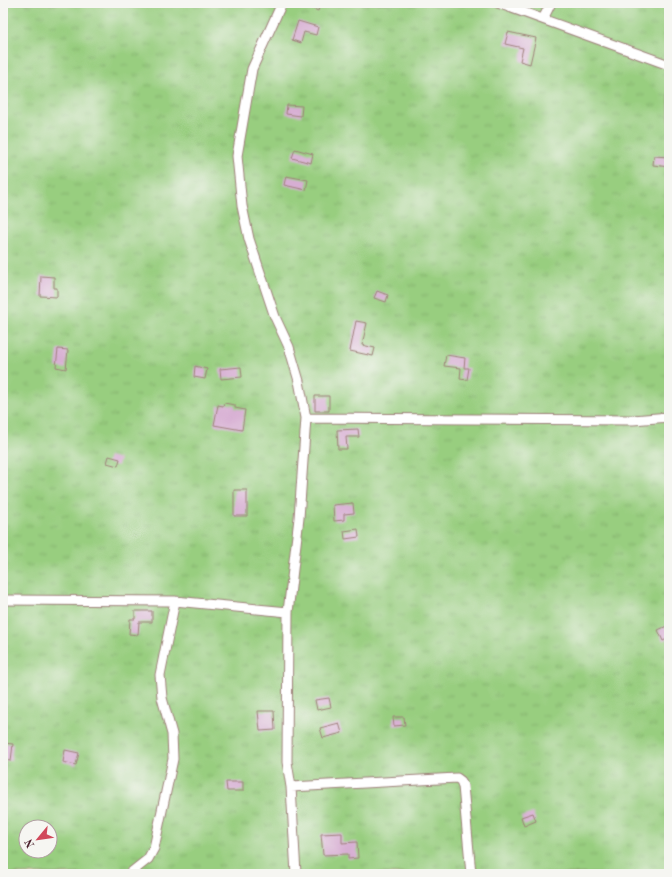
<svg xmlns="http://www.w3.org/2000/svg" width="672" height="877" font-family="'Old Standard TT',serif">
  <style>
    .grass { fill: url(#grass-tufts); stroke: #717655; fill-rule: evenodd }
    .building { fill: #d7aed3 }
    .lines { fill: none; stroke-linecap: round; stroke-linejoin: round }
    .street-casing { stroke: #9e807a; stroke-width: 11 }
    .street { stroke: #fff; stroke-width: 9 }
  </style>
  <defs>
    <pattern id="grass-tufts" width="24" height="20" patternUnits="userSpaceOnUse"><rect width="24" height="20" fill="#98ce7f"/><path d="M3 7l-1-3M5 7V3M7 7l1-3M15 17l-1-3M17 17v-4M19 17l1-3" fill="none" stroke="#84b06e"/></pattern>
  </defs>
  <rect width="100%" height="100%" fill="#f6f6f2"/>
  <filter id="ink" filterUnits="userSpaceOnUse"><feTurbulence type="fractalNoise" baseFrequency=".025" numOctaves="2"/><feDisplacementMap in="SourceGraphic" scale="8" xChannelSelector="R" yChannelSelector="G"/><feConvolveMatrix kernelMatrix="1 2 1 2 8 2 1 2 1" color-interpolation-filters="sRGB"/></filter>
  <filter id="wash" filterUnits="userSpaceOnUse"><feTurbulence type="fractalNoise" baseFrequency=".012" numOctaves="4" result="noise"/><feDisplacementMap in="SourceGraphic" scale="16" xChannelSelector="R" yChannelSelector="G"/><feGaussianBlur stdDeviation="0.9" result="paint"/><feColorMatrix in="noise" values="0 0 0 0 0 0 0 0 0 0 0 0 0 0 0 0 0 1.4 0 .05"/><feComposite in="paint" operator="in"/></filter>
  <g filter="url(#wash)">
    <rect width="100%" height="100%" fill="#f3e1c9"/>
    <!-- grass -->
    <path class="grass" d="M3,3h666v871h-666zM26,827h24v24h-24z"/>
    <g id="blocks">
      <!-- building -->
      <path class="building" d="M299,3h22l-3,8z
        M298,21l20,6 -2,8 -12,-3 -3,11 -9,-3z
        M508,32l28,6 -6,26 -10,-3 3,-13 -18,-4z
        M287,105l15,1 -1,10 -15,-2z
        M295,149l18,5 -2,9 -19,-5z
        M654,156l15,1v10l-16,-2z
        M286,176l22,4 -2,10 -22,-5z
        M41,276l13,1v11h3v9l-17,-1z
        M377,291l11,4 -2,7 -12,-4z
        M356,321l11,2 -5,22 13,3 -2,8 -23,-5z
        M58,349l10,1 -2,19 -10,-2z
        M446,355l19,3 -1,10h5l-2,12 -7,-1 1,-11 -17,-2z
        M195,366l12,3 -2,10 -11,-2z
        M241,367l1,10 -21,2 -1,-10z
        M315,396h14v15h-14z
        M224,403l11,2v3l10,2 -3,20 -28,-5 4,-20 5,1z
        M358,429l1,8h-13l1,12h-9l-1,-19z
        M109,456l11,3 -2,7 -11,-3z
        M234,490h13v26h-13z
        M353,503l1,10 -10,1v6l-10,1 -1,-16z
        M358,529l1,8 -14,2 -1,-8z
        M135,611h17v11h-13l-1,13 -9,-1 1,-15h5z
        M669,625v13l-6,3 -5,-11z
        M329,698l2,9 -14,3 -2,-10z
        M258,711h16l1,19 -15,1z
        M393,717h11l1,8 -11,1z
        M339,723l3,10 -19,5 -3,-10z
        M3,743l10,1 -2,17 -8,-1z
        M65,750l14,3 -3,12 -13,-3z
        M226,782h17v9h-16z
        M533,813l3,8 -12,5 -3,-9z
        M342,833v10l15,-1 1,16 -10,1v-5l-25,1 -2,-21z"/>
    </g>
  </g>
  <g filter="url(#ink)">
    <use href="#blocks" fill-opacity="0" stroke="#9e807a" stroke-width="1"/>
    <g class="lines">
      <defs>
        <path id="street" d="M282,3l-30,66 -15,87 5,50 7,33 26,78 14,30 10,34 7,37 -7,100 -11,94 -1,150 4,25 5,87
          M498,3l171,62
          M543,19l8,-16
          M306,418l327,2 36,-3
          M3,600l172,1 113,11
          M291,787l166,-9 4,3 2,5 8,88
          M129,874l19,-15 6,-11 19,-89 -1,-25 -10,-36 -2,-23 15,-74"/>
      </defs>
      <!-- street casing -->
      <use href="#street" class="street-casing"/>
      <!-- street -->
      <use href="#street" class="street"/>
    </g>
  </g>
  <!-- margin -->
  <rect width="672" height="877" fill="none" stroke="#f6f6f2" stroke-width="16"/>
  <!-- north arrow -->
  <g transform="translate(38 839) rotate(241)"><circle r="19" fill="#f6f6f2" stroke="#b1a0a2"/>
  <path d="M0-3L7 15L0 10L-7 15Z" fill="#d1495b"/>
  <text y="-6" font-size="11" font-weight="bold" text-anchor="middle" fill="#4a1f2b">N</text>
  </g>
</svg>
